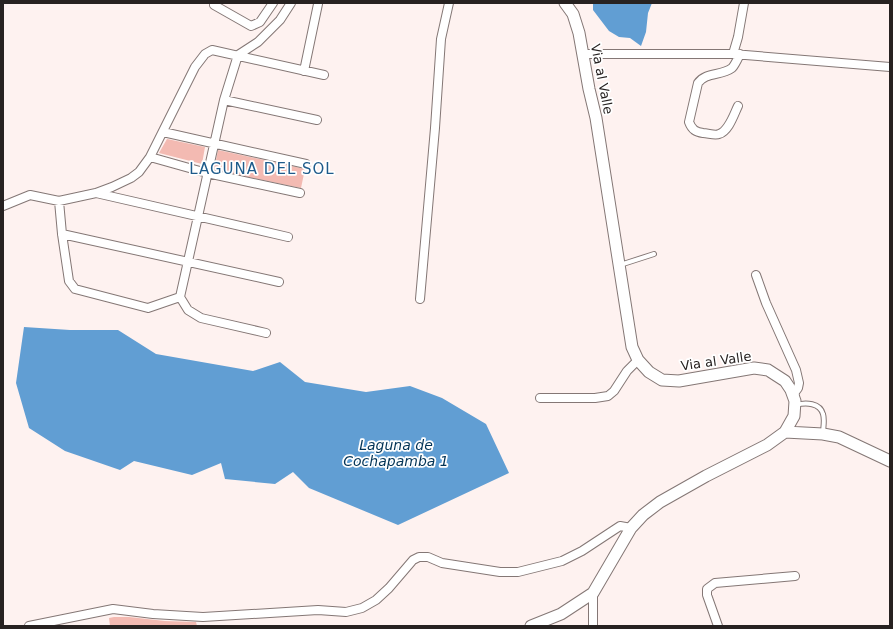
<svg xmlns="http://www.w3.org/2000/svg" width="893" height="629" font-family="'DejaVu Sans',sans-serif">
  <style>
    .green { fill: #f3bab2 }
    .water { fill: #619ed3 }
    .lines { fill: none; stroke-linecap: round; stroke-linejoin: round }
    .lane-casing { stroke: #847775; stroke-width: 6 }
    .street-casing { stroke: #847775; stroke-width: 10 }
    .secondary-casing { stroke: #847775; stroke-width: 13 }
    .lane { stroke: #fff; stroke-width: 4 }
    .street { stroke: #fff; stroke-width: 8 }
    .secondary { stroke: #fff; stroke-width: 11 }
    .labels { text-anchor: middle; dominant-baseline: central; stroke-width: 3.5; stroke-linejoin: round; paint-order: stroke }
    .street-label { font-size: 13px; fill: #272221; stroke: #fff }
    .water-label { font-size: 14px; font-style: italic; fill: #023356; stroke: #fff }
    .quarter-label { font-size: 15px; letter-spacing: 1px; fill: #1e5b8b; stroke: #fff }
  </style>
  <rect width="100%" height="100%" fill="#fef2f0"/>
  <!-- green -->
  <path class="green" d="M167,139l38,8 -3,17 -43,-11z
    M218,150l87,19 -4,19 -87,-18z
    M114,617h15l36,4 31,1 1,4h-87l-1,-8z"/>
  <!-- water -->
  <path class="water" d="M593,3h59l-4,10 -2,19 -5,14 -11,-8 -11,-1 -10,-6 -16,-21z
    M24,327l46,3h48l38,24 97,17 27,-9 25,20 61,10 44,-6 32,12 44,26 23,49 -111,52 -89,-37 -16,-16 -18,12 -50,-5 -4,-16 -29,12 -58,-14 -14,9 -55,-19 -36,-23 -13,-45z"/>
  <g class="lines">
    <defs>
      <path id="lane" d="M620,265l34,-11
        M796,405c10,-3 24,-2 27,9 2,6 0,14 0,19"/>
      <path id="street" d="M214,5l37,21 9,-4 13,-19
        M583,54h150l157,13
        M733,54l5,-17 6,-34
        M304,71l14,-67
        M224,100l93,20
        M738,106c-4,8 -9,25 -19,28 -4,2 -11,-1 -16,-1 -7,-1 -11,-3 -14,-11l9,-39c8,-11 23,-7 34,-15 3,-3 6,-10 8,-14
        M163,132l143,32
        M150,157l57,16 93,20
        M96,193l192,44
        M59,201l3,33 7,47 6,8 73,19 32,-11 8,13 13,8 65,15
        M3,206l27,-11 29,6 37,-8 16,-6 19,-9 8,-6 11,-15 45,-90 10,-13 7,-4 112,25
        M62,234l217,48
        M756,275l10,28 30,67 3,13 -1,5 -3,4 -1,6
        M180,297l44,-197 14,-45 20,-13 22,-22 11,-17
        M420,299l15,-171 6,-89 8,-36
        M540,398h55l13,-2 6,-5 13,-20 11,-11
        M593,593v33
        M29,626l84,-17 40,5 50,3 115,-7 28,2 16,-4 14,-8 13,-12 24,-28 6,-3h9l14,6 58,9h18l44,-11 20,-10 38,-25 11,2
        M718,626l-11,-31v-6l8,-6 80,-7"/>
      <path id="secondary" d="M785,432l38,2 16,3 51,24
        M531,626l30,-12 32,-21 38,-65 12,-13 17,-13 46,-26 61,-31 18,-13 9,-16 1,-15 -4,-11 -6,-9 -17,-11 -14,-2 -75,13 -17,-1 -13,-8 -11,-12 -6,-13 -36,-229 -7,-29 -10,-56 -6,-19 -8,-11"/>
    </defs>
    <!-- lane casing -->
    <use href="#lane" class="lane-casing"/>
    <!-- street casing -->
    <use href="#street" class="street-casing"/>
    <!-- secondary casing -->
    <use href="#secondary" class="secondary-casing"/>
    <!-- lane -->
    <use href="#lane" class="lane"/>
    <!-- street -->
    <use href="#street" class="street"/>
    <!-- secondary -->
    <use href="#secondary" class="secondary"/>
  </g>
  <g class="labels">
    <!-- street labels -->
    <g class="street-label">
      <text transform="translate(602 79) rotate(79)">Via al Valle</text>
      <text transform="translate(716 361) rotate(-8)">Via al Valle</text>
    </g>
    <!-- water labels -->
    <g class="water-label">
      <text x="396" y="445">Laguna de<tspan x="396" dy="16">Cochapamba 1</tspan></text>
    </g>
    <!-- quarter labels -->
    <g class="quarter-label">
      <text x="262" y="169">LAGUNA DEL SOL</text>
    </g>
  </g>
  <!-- border -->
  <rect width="893" height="629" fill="none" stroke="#272221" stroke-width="8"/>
</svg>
